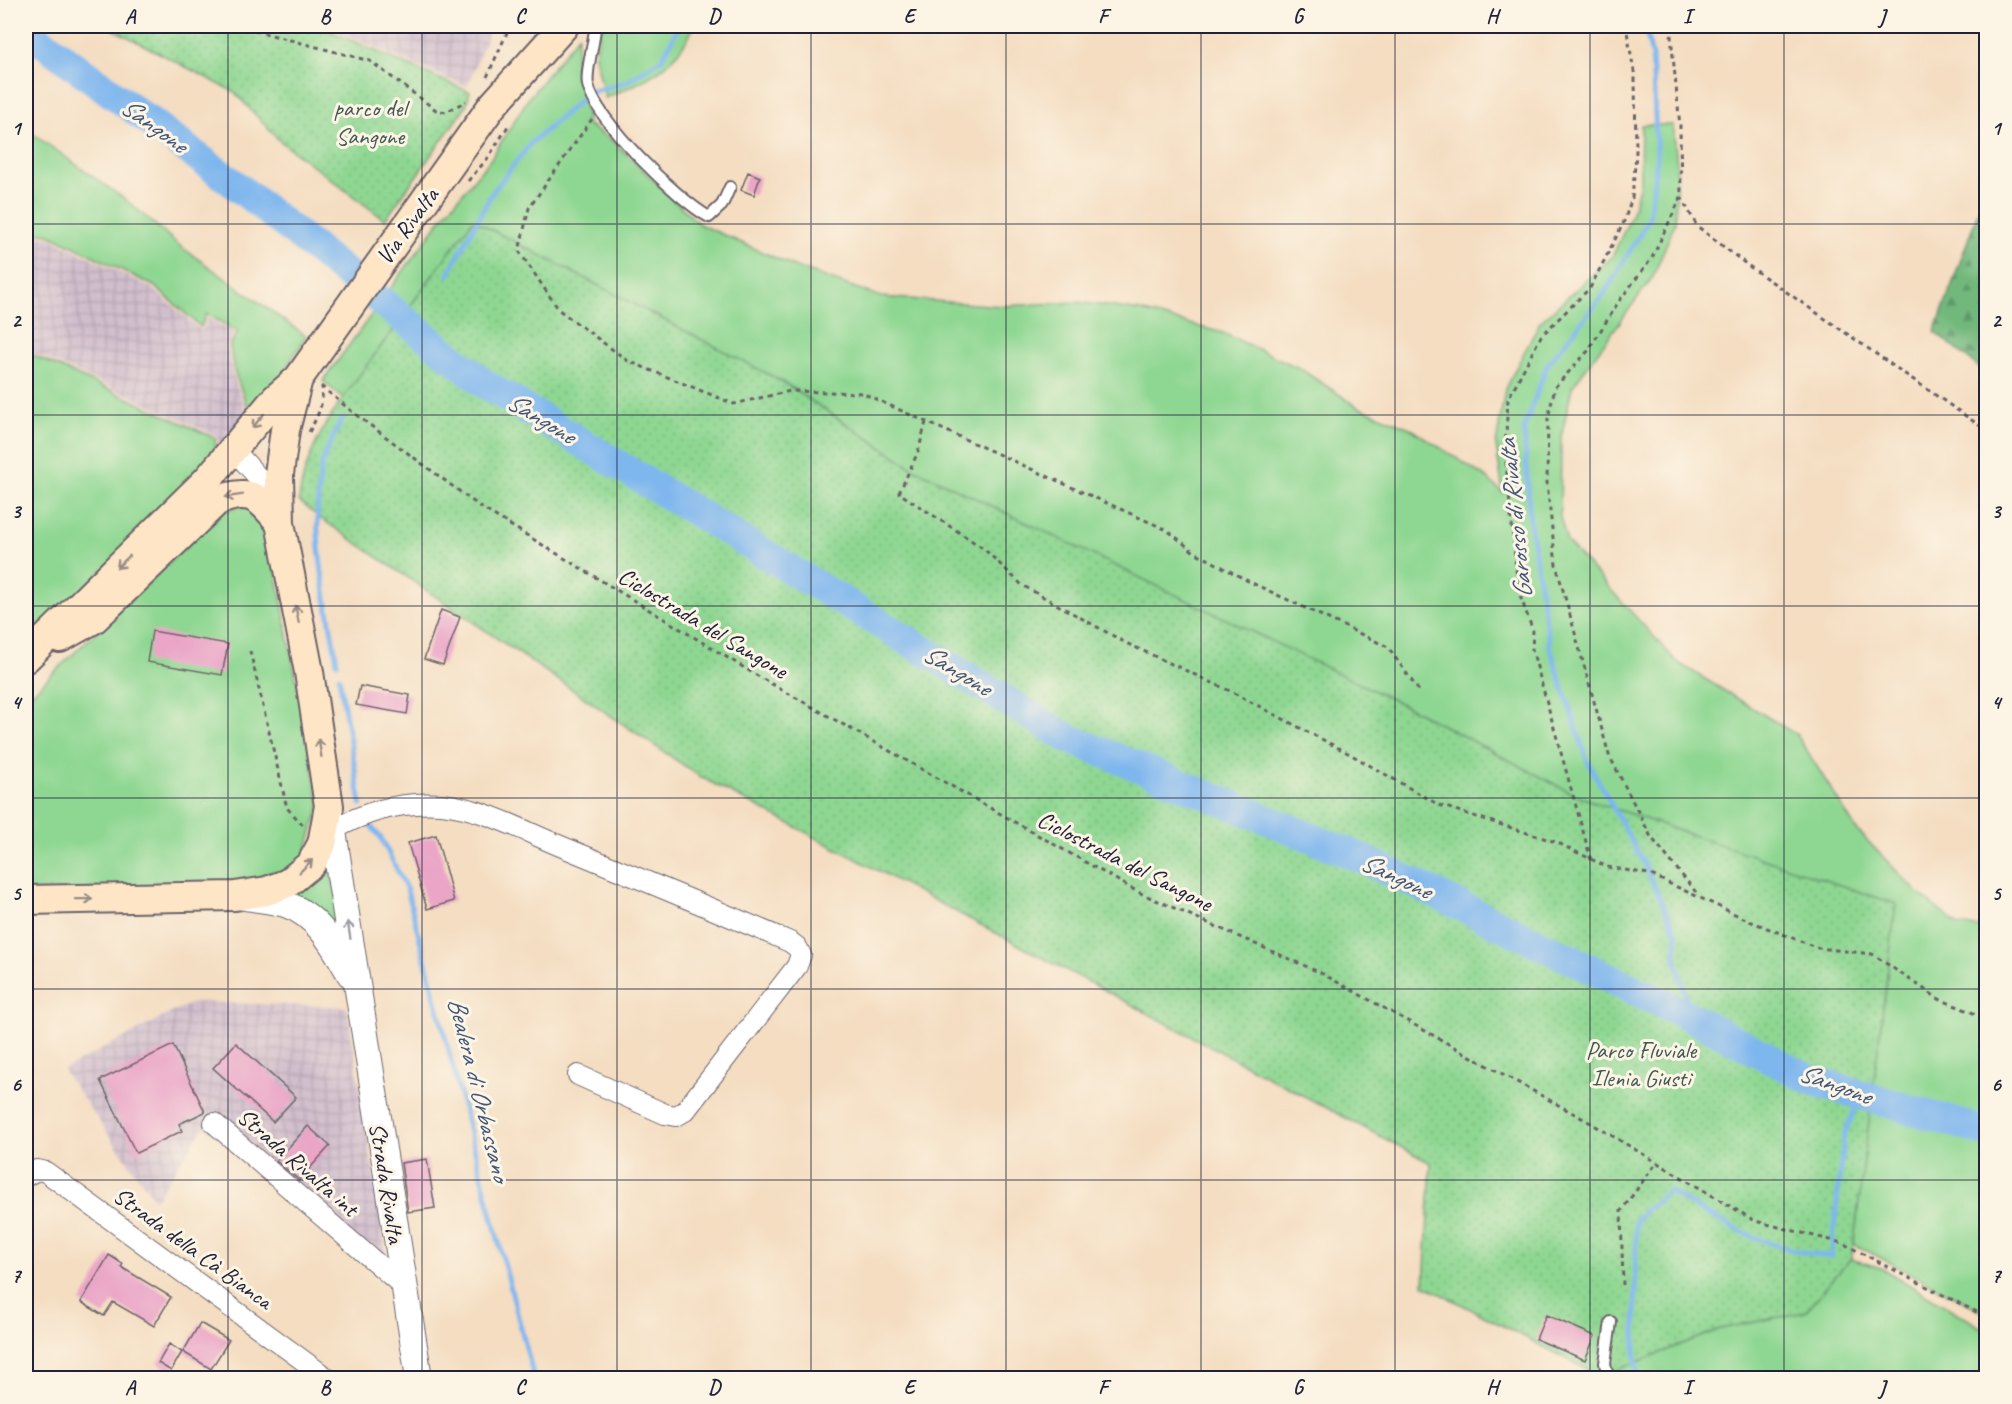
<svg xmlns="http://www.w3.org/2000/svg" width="2012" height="1404" font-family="Caveat,sans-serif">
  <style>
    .industrial { fill: url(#industrial-grid) }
    .grass { fill: #8ed792; stroke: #587c66; stroke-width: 1.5 }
    .forest { fill: url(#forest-firs); stroke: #4a6d5c; stroke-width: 1.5 }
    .park { fill: url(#park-dots); stroke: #587c66; stroke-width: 1.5 }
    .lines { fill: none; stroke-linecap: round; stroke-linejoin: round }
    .stream { stroke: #7eb6ee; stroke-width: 5 }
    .river { stroke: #7eb6ee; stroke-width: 30 }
    .building { fill: #eaa5c7 }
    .service-casing { stroke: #6c636a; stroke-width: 14 }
    .minor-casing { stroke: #6c636a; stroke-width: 22 }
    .tertiary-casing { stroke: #6c636a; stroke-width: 28 }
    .secondary-casing { stroke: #6c636a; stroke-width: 32 }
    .path { stroke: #6c636a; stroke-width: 3; stroke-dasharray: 4.5 4.5; stroke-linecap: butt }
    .service { stroke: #fff; stroke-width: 10 }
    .minor { stroke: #fff; stroke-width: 20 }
    .tertiary { stroke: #fff; stroke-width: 26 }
    .secondary { stroke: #fde5c5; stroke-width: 28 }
    .oneway { stroke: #9a8d87 }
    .oneway2 { stroke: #9c9ca7 }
    .grid { fill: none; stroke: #22223b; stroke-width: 1.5; stroke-opacity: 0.55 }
    .labels { text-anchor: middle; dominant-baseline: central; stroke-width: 6; stroke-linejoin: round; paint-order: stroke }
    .park-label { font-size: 24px; fill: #425855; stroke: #fcf5e5 }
    .street-label { font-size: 24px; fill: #22223b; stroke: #fcf5e5 }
    .water-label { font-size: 26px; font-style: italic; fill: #42567a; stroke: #fcf5e5 }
    .neatline { fill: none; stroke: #22223b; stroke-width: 2 }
    .grid-label { font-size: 20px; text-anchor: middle; font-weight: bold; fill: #22223b }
  </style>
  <defs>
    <pattern id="industrial-grid" width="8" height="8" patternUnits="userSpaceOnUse" patternTransform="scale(1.5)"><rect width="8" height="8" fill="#d1bdcc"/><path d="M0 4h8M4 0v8" fill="none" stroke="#b3a2b0"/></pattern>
    <pattern id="forest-firs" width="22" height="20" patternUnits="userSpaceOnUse" patternTransform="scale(1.5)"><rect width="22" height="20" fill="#72b87c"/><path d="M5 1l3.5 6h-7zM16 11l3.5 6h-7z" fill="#5d9567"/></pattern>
    <pattern id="park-dots" width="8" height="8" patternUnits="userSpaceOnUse" patternTransform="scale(1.5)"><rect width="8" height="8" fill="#8ed792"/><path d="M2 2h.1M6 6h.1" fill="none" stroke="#7ab87f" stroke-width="1.8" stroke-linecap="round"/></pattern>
  </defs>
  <rect width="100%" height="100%" fill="#fcf5e5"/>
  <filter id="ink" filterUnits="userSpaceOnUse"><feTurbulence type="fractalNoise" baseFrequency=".0167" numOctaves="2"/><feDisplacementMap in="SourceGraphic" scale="12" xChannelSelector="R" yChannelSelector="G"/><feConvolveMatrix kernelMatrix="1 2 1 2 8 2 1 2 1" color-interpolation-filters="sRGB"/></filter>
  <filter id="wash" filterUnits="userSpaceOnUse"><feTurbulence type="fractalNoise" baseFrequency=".008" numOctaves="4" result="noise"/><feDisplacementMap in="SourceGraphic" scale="24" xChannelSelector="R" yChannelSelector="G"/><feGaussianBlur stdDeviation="1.35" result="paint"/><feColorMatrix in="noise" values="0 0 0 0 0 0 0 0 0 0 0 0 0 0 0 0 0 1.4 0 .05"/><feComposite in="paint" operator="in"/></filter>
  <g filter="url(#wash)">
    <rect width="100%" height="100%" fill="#f4ddc1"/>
    <!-- industrial -->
    <path class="industrial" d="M324,26h167l-24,61z
      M26,233l22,4 104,51 50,43 5,-13 28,14 -8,14 5,25 13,37 13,6 -39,37 -2,-15 -191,-87z
      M196,1002l151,5 44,277 -186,-158 -50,74 -92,-130 115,-61z"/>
    <!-- grass -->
    <path class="grass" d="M601,26h93c-19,43 -47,54 -89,72l-10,-42z
      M578,36l-2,24 12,65 25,16 86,83 97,43 85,30 121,9 76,-4 63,9 82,22 76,35 59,39 52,21 77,50 16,15 -7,-48 9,-56 35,-67 72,-65 19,-41 9,-32 1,-59h32l4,39 -2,59 -22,54 -81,110 -11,51 -1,79 7,25 110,120 120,73 59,94 62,64 41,33 27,1v386l-130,-68 -100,-28 -1399,-806 -34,-30 119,-163 48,-58 38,-61z
      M26,129l100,71 54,46 126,90 -46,75 -13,-5 -13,-36 -4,-24 8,-15 -32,-17 -5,13 -47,-41 -105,-52 -23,-3z
      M26,352l189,86 1,12 -16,26 -174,168z
      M240,506l26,11 54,289 -16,52 -40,25 -238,8v-192l196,-187z
      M328,862l19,73 -53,-33 -2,-13z
      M1816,1249l65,19 105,62v48h-370l-3,-10z"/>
    <!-- forest -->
    <path class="forest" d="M1979,209l7,2v162l-51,-41z"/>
    <!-- park -->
    <path class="park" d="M107,26h211l152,66 -4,14 -81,114 -105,-79 -46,-49z
      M473,220l310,162 130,86 499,241 165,87 319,108 -44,353 -47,55 -85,17 -105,42 -17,4 -174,-90 7,-122 -730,-386 -384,-261 -18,-15c6,-62 50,-110 85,-159 30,-41 59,-81 89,-122z"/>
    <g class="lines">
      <!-- stream -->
      <path class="stream" d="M1645,26l7,30 5,101 -8,62 -45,75 -57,71 -23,63 6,94 20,126 37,112 57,104 33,71 -2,21 16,61
        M448,275l44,-82 40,-51 58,-50 36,-10 36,-23 17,-33
        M337,663c-10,-64 -28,-133 -15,-198 3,-15 14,-32 20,-46
        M339,677l22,127
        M366,820l15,18 26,52 127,488
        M1638,1378l-3,-27 1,-132 33,-28c55,34 96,58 162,66l13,-122 17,-40"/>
      <!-- river -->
      <path class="river" d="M26,30l207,153 252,201 583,354 293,120 330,159 120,63 175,52"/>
    </g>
    <g id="blocks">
      <!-- building -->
      <path class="building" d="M748,172l12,5 -6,18 -13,-5z
        M441,610l19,7 -17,48 -19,-6z
        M152,631l76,13 -6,31 -75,-13z
        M360,686l50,9 -3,19 -51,-9z
        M436,835l18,66 -27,8 -19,-66z
        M236,1043l60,54 -23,25 -60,-54z
        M173,1045l32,67 -26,12 3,7 -46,22 -36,-73z
        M308,1126l22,20 -31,34 -23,-19z
        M427,1159l8,49 -27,4 -7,-49z
        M109,1255l14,9 -2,3 50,30 -17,29 -41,-24 -9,14 -23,-14z
        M1546,1315l49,21 -10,24 -49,-21z
        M200,1323l29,17 -18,29 -28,-17z
        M169,1344l13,8 -11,19 -13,-8z"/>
    </g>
  </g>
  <g filter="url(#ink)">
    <use href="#blocks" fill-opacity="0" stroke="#6c636a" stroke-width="1.5"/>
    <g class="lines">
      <defs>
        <path id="service" d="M595,26c0,17 -10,44 -7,59 8,36 89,114 121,132l13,-12 8,-18
          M1608,1378l-3,-15 6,-41"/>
        <path id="minor" d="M234,450l31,35 10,25
          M333,830c33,-19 70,-29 109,-26 40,4 80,26 116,41 78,32 155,64 232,97l7,5 4,8 -4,11 -112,145 -9,5 -11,-2 -87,-39
          M214,1123l189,163
          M26,1176l11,-6 9,2 281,206"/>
        <path id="tertiary" d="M330,812l89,566
          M244,897c13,2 29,3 41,7 33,11 49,42 65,70"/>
        <path id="secondary" d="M60,638l34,-19 123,-118c34,-14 43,-3 63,22
          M26,658l181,-178 69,-82 22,-19 194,-273 72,-80
          M26,900l209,-4 32,-5 21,-8 23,-19 11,-20 7,-38 -20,-134 -29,-149 -1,-49 6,-44 13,-51"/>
      </defs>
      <!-- service casing -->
      <use href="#service" class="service-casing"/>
      <!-- minor casing -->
      <use href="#minor" class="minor-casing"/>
      <!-- tertiary casing -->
      <use href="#tertiary" class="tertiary-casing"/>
      <!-- secondary casing -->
      <use href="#secondary" class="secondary-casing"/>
      <!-- path -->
      <path class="path" d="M237,26l133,35 66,49 10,2 20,-11
        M1670,26l10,100 1,71 16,29 49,38 240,166
        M487,77l23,-51
        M592,119l-63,89 -10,43 40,59 69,51 106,43 56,-13 72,2 305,137 26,21 57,31 138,65 31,44
        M468,181l20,-23 22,-35
        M1681,197l-29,61 -33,43 -31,50 -33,36 -7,31 -1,65 9,82 53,190 42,82 48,59
        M321,386l34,28 127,94 274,167 382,217 183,81 268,149 166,99 87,22 144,74
        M926,422l-8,30 -19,41 84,55 39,37 104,58 102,47 120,63 91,52 117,37 51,25 42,7 103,48 66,26 54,6 67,45 47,19
        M309,432c8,-15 15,-27 13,-45
        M250,651l37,157 17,18
        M1591,860l-59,-211 1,-18 -15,-41 -13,-138 3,-53 33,-63 49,-48 33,-64 9,-26 4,-44 -1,-77 -9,-51
        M1623,1285l-2,-74 36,-49"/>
      <!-- service -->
      <use href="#service" class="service"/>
      <!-- minor -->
      <use href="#minor" class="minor"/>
      <!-- tertiary -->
      <use href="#tertiary" class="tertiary"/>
      <!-- secondary -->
      <use href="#secondary" class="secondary"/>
    </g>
    <!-- one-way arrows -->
    <defs><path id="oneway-shaft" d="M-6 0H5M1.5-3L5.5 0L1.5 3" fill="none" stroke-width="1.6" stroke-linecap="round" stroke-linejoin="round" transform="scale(1.5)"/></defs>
    <g class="oneway">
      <use href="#oneway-shaft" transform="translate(258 421) rotate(130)"/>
      <use href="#oneway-shaft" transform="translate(234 496) rotate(171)"/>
      <use href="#oneway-shaft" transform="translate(123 562) rotate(136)"/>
      <use href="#oneway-shaft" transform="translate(297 614) rotate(-101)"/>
      <use href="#oneway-shaft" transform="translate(320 748) rotate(-99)"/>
      <use href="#oneway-shaft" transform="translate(306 866) rotate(-45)"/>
      <use href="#oneway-shaft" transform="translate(84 899) rotate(-1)"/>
    </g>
    <use class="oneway2" href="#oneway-shaft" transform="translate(349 930) rotate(-99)"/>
  </g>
  <!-- grid -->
  <path class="grid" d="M228,26v1352M422,26v1352M617,26v1352M811,26v1352M1006,26v1352M1201,26v1352M1395,26v1352M1590,26v1352M1784,26v1352M26,224h1960M26,415h1960M26,606h1960M26,798h1960M26,989h1960M26,1180h1960"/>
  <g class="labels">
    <!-- park labels -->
    <g class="park-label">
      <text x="370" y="108">parco del<tspan x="370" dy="28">Sangone</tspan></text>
      <text x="1641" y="1050">Parco Fluviale<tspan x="1641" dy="28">Ilenia Giusti</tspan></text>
    </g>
    <!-- street labels -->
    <g class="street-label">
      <text transform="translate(407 226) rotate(-54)">Via Rivalta</text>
      <text transform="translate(703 623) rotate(31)">Ciclostrada del Sangone</text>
      <text transform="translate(1125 861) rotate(27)">Ciclostrada del Sangone</text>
      <text transform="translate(298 1162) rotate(41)">Strada Rivalta int</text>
      <text transform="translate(387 1183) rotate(81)">Strada Rivalta</text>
      <text transform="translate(193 1248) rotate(36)">Strada della Cà Bianca</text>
    </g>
    <!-- water labels -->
    <g class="water-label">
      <text transform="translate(154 125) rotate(36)">Sangone</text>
      <text transform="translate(541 418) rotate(31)">Sangone</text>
      <text transform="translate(1515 519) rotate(-96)">Garosso di Rivalta</text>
      <text transform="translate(957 670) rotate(31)">Sangone</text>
      <text transform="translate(1396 876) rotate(25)">Sangone</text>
      <text transform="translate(1835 1084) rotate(20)">Sangone</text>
      <text transform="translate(479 1089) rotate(76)">Bealera di Orbassano</text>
    </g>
  </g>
  <!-- margin -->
  <rect width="2012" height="1404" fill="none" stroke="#fcf5e5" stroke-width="66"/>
  <rect x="33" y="33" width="1946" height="1338" class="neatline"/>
  <g class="grid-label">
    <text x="130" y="23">A</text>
    <text x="325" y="23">B</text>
    <text x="520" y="23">C</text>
    <text x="714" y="23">D</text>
    <text x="909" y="23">E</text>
    <text x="1103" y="23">F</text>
    <text x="1298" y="23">G</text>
    <text x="1492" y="23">H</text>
    <text x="1687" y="23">I</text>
    <text x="1882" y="23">J</text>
    <text x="16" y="135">1</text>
    <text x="1996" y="135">1</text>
    <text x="16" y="327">2</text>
    <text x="1996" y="327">2</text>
    <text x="16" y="518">3</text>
    <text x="1996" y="518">3</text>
    <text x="16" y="709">4</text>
    <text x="1996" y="709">4</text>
    <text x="16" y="900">5</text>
    <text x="1996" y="900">5</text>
    <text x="16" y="1091">6</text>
    <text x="1996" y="1091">6</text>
    <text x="16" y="1282">7</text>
    <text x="1996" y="1282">7</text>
    <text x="130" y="1394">A</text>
    <text x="325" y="1394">B</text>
    <text x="520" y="1394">C</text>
    <text x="714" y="1394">D</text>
    <text x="909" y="1394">E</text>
    <text x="1103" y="1394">F</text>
    <text x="1298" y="1394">G</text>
    <text x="1492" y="1394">H</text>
    <text x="1687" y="1394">I</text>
    <text x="1882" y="1394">J</text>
  </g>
</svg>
